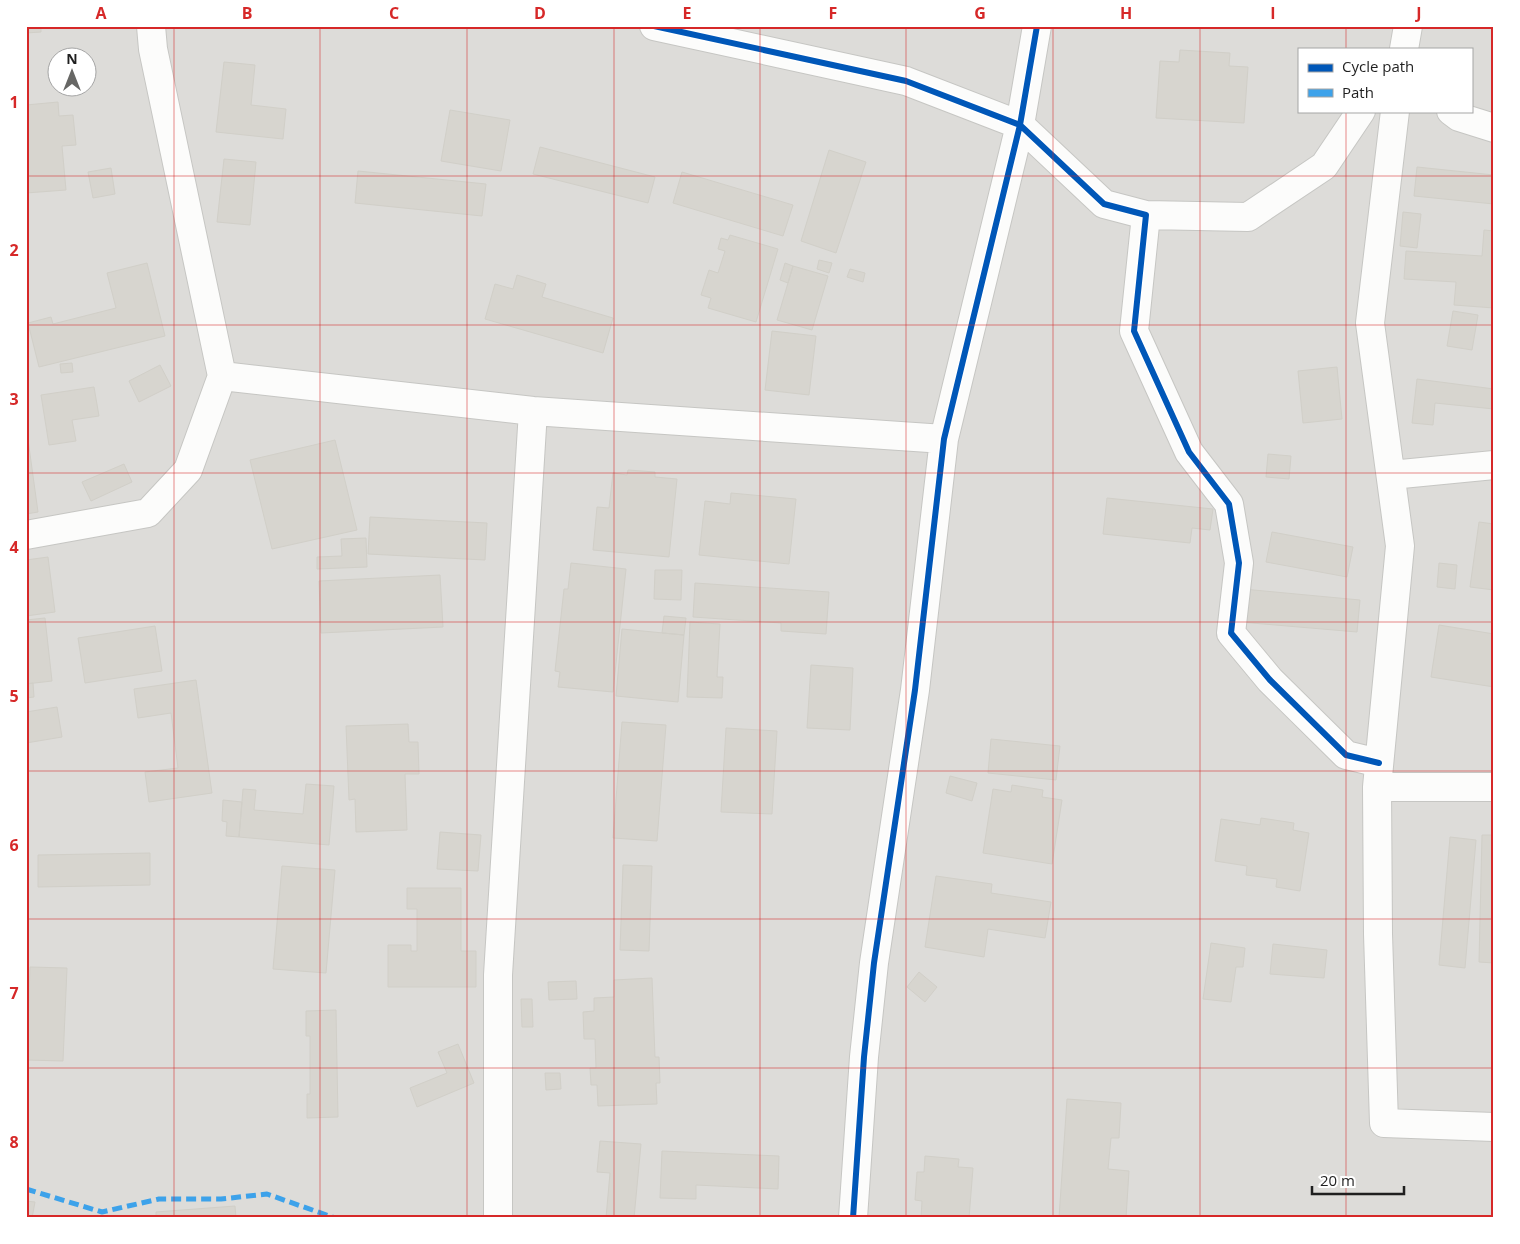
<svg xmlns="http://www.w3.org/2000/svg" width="1520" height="1244" font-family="'Open Sans',sans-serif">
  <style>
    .residential { fill: #dddcd9; fill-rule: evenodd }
    .building { fill: #d7d5cf; stroke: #d1cfc8 }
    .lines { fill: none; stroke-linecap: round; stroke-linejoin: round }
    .street-casing { stroke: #c6c6c3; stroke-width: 30 }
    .street { stroke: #fcfcfb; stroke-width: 28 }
    .quiet { stroke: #3da2ea; stroke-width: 5; stroke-dasharray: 10 5; stroke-linecap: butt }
    .cycleway-casing { stroke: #fff; stroke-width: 9 }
    .cycleway { stroke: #0057b8; stroke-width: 6 }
    .grid { fill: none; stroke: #d62828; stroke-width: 1; stroke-opacity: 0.55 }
    .neatline { fill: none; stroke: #d62828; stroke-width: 2 }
    .grid-label { font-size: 16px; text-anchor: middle; font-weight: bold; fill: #d62828 }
  </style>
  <rect width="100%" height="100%" fill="#eeede7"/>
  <!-- residential -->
  <path class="residential" d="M26,26h1468v1192h-1468zM1299,49h172v62h-172zM58,58h30v30h-30z"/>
  <!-- building -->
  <path class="building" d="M26,26h15v6l-15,1z
    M1180,50l50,3 -1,13 19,1 -4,56 -88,-5 4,-57 19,1z
    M224,62l31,3 -4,40 35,4 -3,30 -67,-7z
    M58,102l1,14 14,-1 3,30 -14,1 4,44 -40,3v-88z
    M450,110l60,10 -9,51 -60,-10z
    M540,147l115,30 -7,26 -115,-29z
    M829,150l37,12 -30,91 -35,-12z
    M224,159l32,3 -6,63 -33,-3z
    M1417,167l77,8v29l-80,-8z
    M111,168l4,26 -22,4 -5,-26z
    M358,171l128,13 -4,32 -127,-13z
    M682,172l111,33 -10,31 -110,-33z
    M1403,212l18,2 -4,34 -17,-2z
    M1484,230l10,1v77l-40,-3 2,-23 -52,-3 2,-28 76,5z
    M730,235l48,14 -22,73 -48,-14 3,-10 -10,-3 8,-25 9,3 7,-22 -7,-2 3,-11 7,2z
    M819,260l13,3 -3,10 -12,-4z
    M147,263l18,73 -126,31 -11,-44 23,-6 2,7 63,-16 -9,-35z
    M785,263l8,3 -5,17 -8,-3z
    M793,266l35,10 -16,54 -35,-10z
    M850,269l15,4 -2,9 -16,-5z
    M517,275l29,9 -4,13 71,21 -10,35 -118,-34 10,-35 18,5z
    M1453,311l25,4 -6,35 -25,-4z
    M772,331l44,5 -7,59 -44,-5z
    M72,363l1,9 -12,1 -1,-9z
    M160,365l11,21 -32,16 -10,-21z
    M1337,367l5,52 -39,4 -5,-52z
    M1417,379l77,10v20l-59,-6 -2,22 -21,-2z
    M94,387l5,29 -27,4 4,21 -27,4 -8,-50z
    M26,425l12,87 -12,2z
    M335,440l22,90 -85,19 -22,-89z
    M1268,454l23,2 -2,23 -23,-2z
    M124,464l8,18 -41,19 -9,-19z
    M628,470l27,2v5l22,2 -8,78 -76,-7 4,-43 12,1 4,-35 14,2z
    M731,493l65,6 -7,65 -90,-9 6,-54 25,3z
    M1107,498l106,11 -3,21 -18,-2 -2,15 -87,-9z
    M370,517l117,6 -2,37 -117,-6z
    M1479,522l15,2v66l-24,-3z
    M1272,532l81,15 -6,30 -81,-15z
    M366,538l1,29 -50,2v-12l25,-1 -1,-17z
    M48,557l7,55 -29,4v-56z
    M571,563l55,6 -13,123 -55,-5 2,-15 -5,-1 9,-82h4z
    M1439,563l18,2 -2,24 -18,-2z
    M655,570h27l-1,30 -27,-1z
    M440,575l3,52 -122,6 -2,-52z
    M695,583l134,9 -3,42 -45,-3v-8l-88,-6z
    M1243,589l117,11 -3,32 -117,-10z
    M664,616l22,2 -2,17 -22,-2z
    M45,618l7,63 -26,3v-64z
    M690,622l30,2 -3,53h6l-1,21 -35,-1z
    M1439,625l55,9v53l-63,-10z
    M155,626l7,45 -77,12 -7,-45z
    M622,629l62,6 -6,67 -62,-6z
    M811,665l42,3 -3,62 -43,-2z
    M196,680l16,113 -63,9 -4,-30 33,-4 -7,-55 -33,5 -4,-29z
    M33,683l1,14 -8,1v-14z
    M57,707l5,30 -36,6v-31z
    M622,722l44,3 -9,116 -44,-3z
    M408,724l1,18h9l1,32h-14l2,56 -51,2 -1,-33 -6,1 -3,-74z
    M726,728l51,3 -5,83 -51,-2z
    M991,739l69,7 -4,34 -68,-7z
    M950,776l27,7 -5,18 -26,-8z
    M306,784l28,2 -5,59 -90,-8 4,-48 13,1 -2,20 49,4z
    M1012,785l31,5 -1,7 20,3 -10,64 -69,-11 10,-64 18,3z
    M223,800l19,2 -3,35 -13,-1 1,-14 -5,-1z
    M1261,818l33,5 -1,7 16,3 -9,58 -24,-4 1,-8 -31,-4 1,-9 -32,-5 6,-42 39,6z
    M440,832l41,3 -3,36 -41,-2z
    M1482,835h12v128l-15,-1z
    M1450,837l26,3 -11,128 -26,-3z
    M150,853v32l-112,2v-32z
    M623,865l29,1 -3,85 -29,-1z
    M282,866l53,4 -9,103 -53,-4z
    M936,876l56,8 -1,9 60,9 -6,36 -57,-9 -4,28 -59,-10z
    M407,888h54v63h15v36h-88v-42h23v6h6v-42h-10z
    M1211,943l34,5 -2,19h-7l-5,35 -28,-3z
    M1273,944l54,6 -3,28 -54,-4z
    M30,967l37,1 -4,93 -36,-1z
    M919,972l18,15 -12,15 -18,-15z
    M652,978l3,79h4l1,26h-4l1,21 -59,2 -1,-21h-6l-1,-17h6l-1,-29h-11l-1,-27 11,-1v-13l20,-1v-17z
    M576,981l1,18 -28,1 -1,-18z
    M521,999h11l1,28h-11z
    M336,1010l2,107 -31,1v-24h3v-58h-4v-25z
    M458,1044l16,39 -57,24 -7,-19 37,-15 -9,-21z
    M545,1073h15l1,16 -15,1z
    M1067,1099l54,4 -2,35h-8l-3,31 21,2 -3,47h-67z
    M600,1141l41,3 -7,74h-28l4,-45 -13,-1z
    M662,1151l117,5 -1,33 -82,-4v14l-36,-1z
    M925,1156l34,3 -1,8 15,1 -4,50h-48l1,-17 -7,-1 2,-28h7z
    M26,1201l9,1 -3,16h-6z
    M235,1206l1,12h-80v-6z"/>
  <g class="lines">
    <defs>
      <path id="street" d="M151,26l2,23 69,327 311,35 411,28
        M654,26l252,55 114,44 84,79 42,11 -12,116 55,121 40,52 10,59 -8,70 39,47 76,75 33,8
        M1404,49l4,-23
        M1395,111l-25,212 30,223 -23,241 1,147 6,189 110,4
        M1451,111l8,6 35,11
        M1146,215l102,2 76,-51 37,-55
        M1391,475l103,-10
        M26,535l122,-22 40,-43 34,-94
        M1377,787h117
        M498,1218v-243l35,-564
        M853,1218l11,-161 10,-94 41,-273 29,-251 76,-314 17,-99"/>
    </defs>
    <!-- street casing -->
    <use href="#street" class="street-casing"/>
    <!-- street -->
    <use href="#street" class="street"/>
    <!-- quiet -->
    <path class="quiet" d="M26,1189l76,23 57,-13h62l46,-5 68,24"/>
    <defs>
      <path id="cycleway" d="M654,26l252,55 114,44 84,79 42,11 -12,116 55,121 40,52 10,59 -8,70 39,47 76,75 33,8
        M853,1218l11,-161 10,-94 41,-273 29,-251 76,-314 17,-99"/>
    </defs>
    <!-- cycleway casing -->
    <use href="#cycleway" class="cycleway-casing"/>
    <!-- cycleway -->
    <use href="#cycleway" class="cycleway"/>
  </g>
  <!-- grid -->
  <path class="grid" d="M174,26v1192M320,26v1192M467,26v1192M614,26v1192M760,26v1192M906,26v1192M1053,26v1192M1200,26v1192M1346,26v23M1346,111v1107M26,176h1468M26,325h1468M26,473h1468M26,622h1468M26,771h1468M26,919h1468M26,1068h1468"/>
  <!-- border -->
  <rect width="1520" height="1244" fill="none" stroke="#ffffff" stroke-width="55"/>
  <!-- legend -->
  <rect x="1298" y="48" width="175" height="65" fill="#ffffff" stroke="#a5a5a5"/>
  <rect x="1308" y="64" width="25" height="8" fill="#0057b8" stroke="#a5a5a5"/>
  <text x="1342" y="72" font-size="15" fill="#1f1f1f">Cycle path</text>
  <rect x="1308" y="89" width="25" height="8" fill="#3da2ea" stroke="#a5a5a5"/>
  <text x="1342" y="98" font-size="15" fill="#1f1f1f">Path</text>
  <!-- north arrow -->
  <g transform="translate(72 72)"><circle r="24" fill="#ffffff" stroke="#a5a5a5"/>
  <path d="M0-4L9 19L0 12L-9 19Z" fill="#676765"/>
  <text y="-8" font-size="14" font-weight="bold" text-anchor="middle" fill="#1f1f1f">N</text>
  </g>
  <!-- scale -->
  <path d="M1312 1186v8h92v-8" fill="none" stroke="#1f1f1f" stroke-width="2.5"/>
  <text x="1320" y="1186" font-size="15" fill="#1f1f1f" stroke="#ffffff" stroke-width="4" paint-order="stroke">20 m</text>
  <rect x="28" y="28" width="1464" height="1188" class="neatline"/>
  <g class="grid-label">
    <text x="101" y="19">A</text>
    <text x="247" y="19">B</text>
    <text x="394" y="19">C</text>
    <text x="540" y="19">D</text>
    <text x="687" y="19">E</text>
    <text x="833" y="19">F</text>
    <text x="980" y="19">G</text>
    <text x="1126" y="19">H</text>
    <text x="1273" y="19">I</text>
    <text x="1419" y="19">J</text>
    <text x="14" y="108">1</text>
    <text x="14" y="256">2</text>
    <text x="14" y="405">3</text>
    <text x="14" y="553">4</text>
    <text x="14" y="702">5</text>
    <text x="14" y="851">6</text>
    <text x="14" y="999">7</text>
    <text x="14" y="1148">8</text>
  </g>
</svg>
